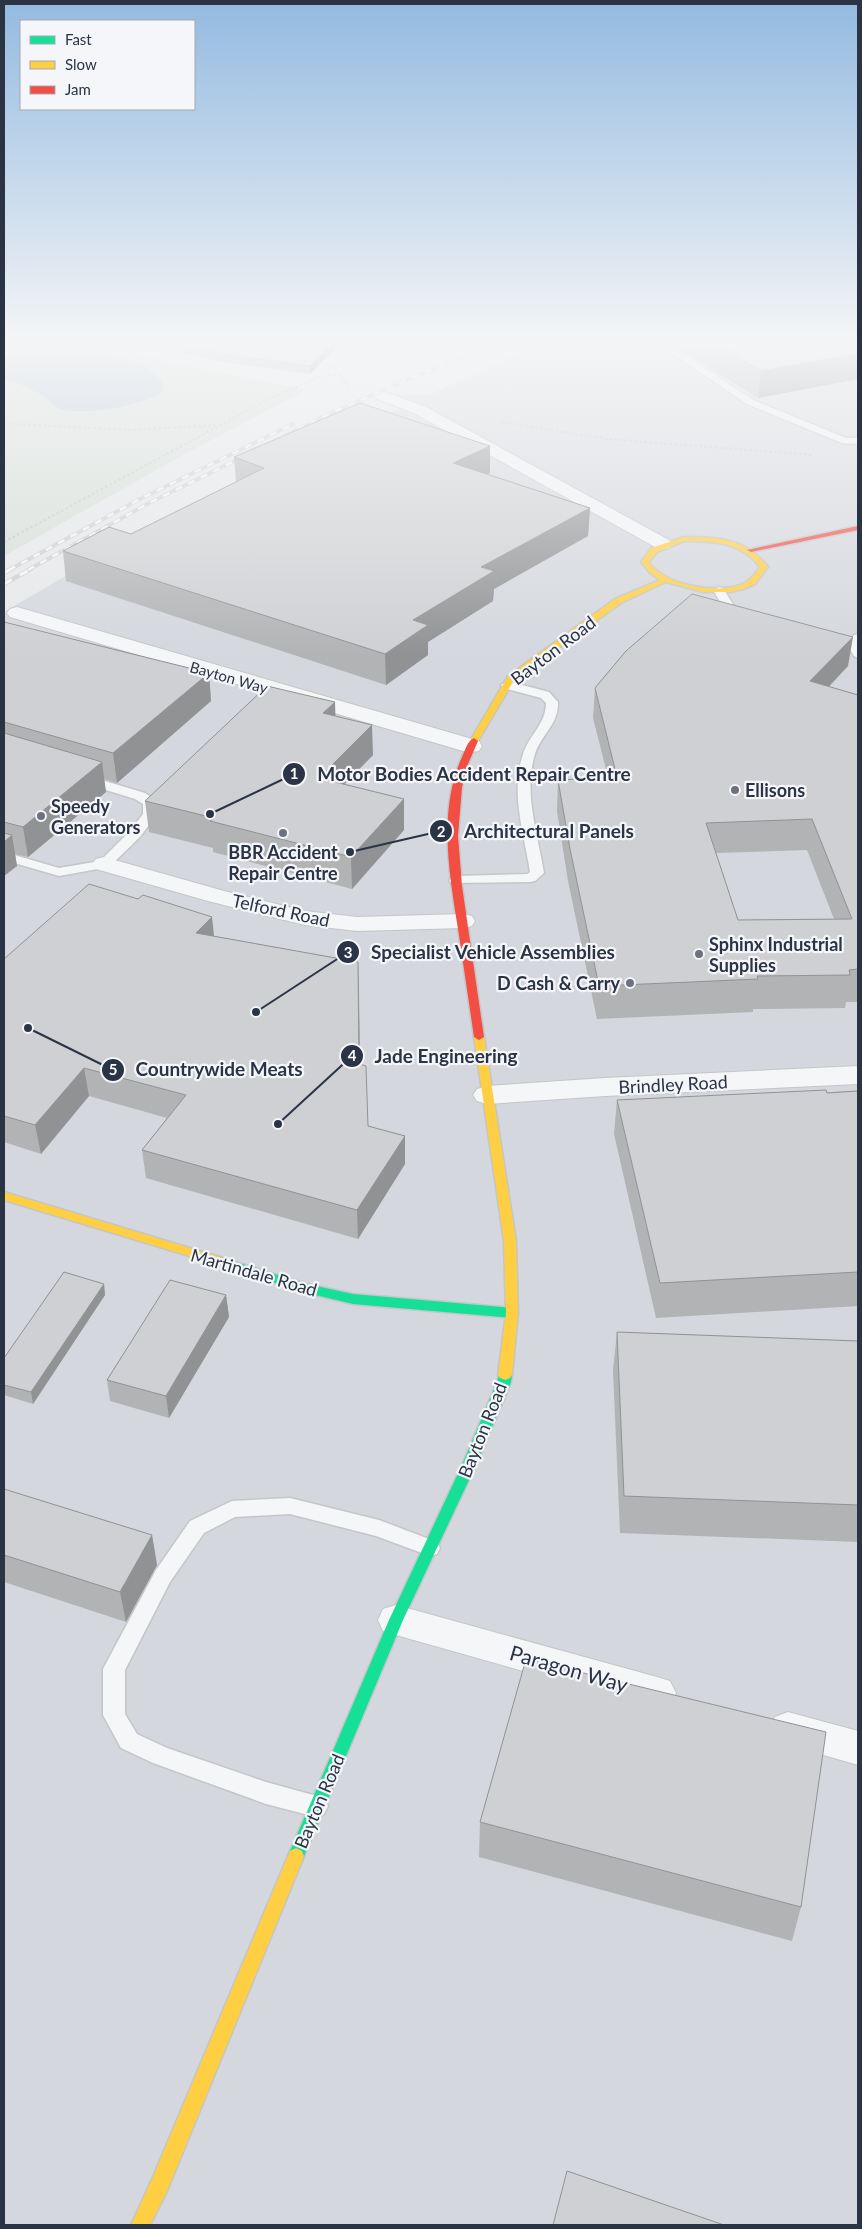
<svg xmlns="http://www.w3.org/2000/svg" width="862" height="2229" font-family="Lato,sans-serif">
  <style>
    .built { fill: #d4d7dd }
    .green { fill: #d6ded6 }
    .water { fill: #b4c4d5 }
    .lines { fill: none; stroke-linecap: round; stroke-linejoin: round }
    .lane-casing { stroke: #c4c6c8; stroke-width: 3 }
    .street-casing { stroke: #c4c6c8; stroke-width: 2 }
    .fast-casing { stroke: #c4c6c8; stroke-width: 3 }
    .slow-casing { stroke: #c4c6c8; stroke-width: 3 }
    .jam-casing { stroke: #c4c6c8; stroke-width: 3 }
    .path { stroke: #c5c6ca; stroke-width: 2; stroke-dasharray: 2.5 2.5; stroke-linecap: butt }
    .lane { fill: #f5f6f7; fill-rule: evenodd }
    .street { fill: #f5f6f7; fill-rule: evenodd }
    .fast { fill: #16e098; fill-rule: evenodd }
    .slow { fill: #ffcf43; fill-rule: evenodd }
    .jam { fill: #f24e42; fill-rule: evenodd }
    .rail-far1-casing { stroke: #cecfd2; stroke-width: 4 }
    .rail-casing { stroke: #cecfd2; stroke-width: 4.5 }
    .rail-far1 { stroke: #f4f6f9; stroke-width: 2.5; stroke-dasharray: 7; stroke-linecap: butt }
    .rail { stroke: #f4f6f9; stroke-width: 3; stroke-dasharray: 9; stroke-linecap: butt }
    .wall { fill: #b1b3b5; fill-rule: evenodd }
    .shaded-wall { fill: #909294 }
    .building { fill: #ced0d3; stroke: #909294; fill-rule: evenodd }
    .poi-dot { fill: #6c737f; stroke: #f4f6f9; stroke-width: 2 }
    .labels { text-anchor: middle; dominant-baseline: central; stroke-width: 4.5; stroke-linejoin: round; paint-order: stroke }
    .far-street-label { font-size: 15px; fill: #2b3445; stroke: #f4f6f9 }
    .street-label { font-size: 18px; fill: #2b3445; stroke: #f4f6f9 }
    .poi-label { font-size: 18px; font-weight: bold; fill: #2b3445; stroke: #f4f6f9; text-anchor: start }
    .near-street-label { font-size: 21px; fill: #2b3445; stroke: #f4f6f9 }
    .leader { fill: none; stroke: #2b3445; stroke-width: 2 }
    .callout-dot { fill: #2b3445; stroke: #f4f6f9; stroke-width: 2 }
    .mark-label { font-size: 15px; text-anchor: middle; font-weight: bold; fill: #fff }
    .callout-label { font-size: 19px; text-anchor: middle; font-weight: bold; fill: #2b3445; stroke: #f4f6f9; stroke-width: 4.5; stroke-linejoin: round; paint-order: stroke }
  </style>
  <rect width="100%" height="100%" fill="#e6e8ea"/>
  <!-- built -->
  <path class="built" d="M542,343h316v1882h-854v-1613l104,-61 127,-67 164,-75 -22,-9 13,-6 39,1z"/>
  <!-- green -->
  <path class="green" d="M60,345l69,6 27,8 150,31 -125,66 -177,100v-200l25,-9z"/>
  <!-- water -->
  <path class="water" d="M59,351c30,2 97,3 105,38 -14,17 -83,27 -103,20 -7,-2 -13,-10 -19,-14 -11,-7 -25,-12 -38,-16v-20l5,-4z"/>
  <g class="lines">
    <defs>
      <path id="lane" d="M657,343h10l86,57 93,38h12v6l-16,-1 -95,-39z
        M719,587l4,1 11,18 15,13 -2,2c-16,4 -27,-20 -34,-31z
        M858,634v24l-4,-2 -7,-12 7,-9z
        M507,681l42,11 9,10c1,22 -17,33 -23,52 -12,39 3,80 9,119l-9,8 -5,1 -79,1 -2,-3 7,-4 71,-2 3,-2c-6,-39 -20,-79 -7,-118 6,-19 23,-30 23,-51l-5,-5 -38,-10 -2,-3z
        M85,775l60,18 9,6 3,15 -17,23 -31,30 -50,9 -55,-16v-8l55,16 41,-7 30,-30 13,-17v-10l-8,-5 -55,-17 -1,-3z
        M290,1498l89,22 58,22 3,6 -3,6 -7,2 -54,-20 -86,-22 -55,3 -31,16 -34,49 -45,88v44l12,20 30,14 99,34 58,16 4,8 -4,8 -8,3 -50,-13 -113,-41 -32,-15 -18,-33v-46l53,-99 34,-49 42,-20z"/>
      <path id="street" d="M382,391l44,16 243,133 3,4 -3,4 -6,1 -6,-1 -243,-135 -37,-14 -3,-3 3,-3z
        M17,607l462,134 3,5 -3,5 -8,1 -8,-1 -453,-134 -3,-4 3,-4z
        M104,857l120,34 81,20 52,6 106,-3 9,2 3,5 -3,5 -9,2 -106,3 -52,-6 -97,-24 -112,-32 -4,-5 4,-5z
        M858,1066v18l-253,12 -118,8 -10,-3 -4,-6 4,-6 10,-3 118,-8z
        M396,1605l261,72 13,4 6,12 -6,12 -13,4 -261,-74 -13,-4 -5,-11 5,-11z
        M788,1712l70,19v34l-83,-24 -6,-12 6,-12z"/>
      <path id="fast" d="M229,1260l78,24 46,10 159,14 4,2 2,3 -2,3 -4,2 -159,-14 -46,-11 -82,-26 -2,-3 2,-3z
        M505,1370l5,2 2,3 -1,7 -34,81 -74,157 -101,241 -6,3 -6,-3 -2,-5 101,-236 74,-157 34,-81 3,-10z"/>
      <path id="slow" d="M684,537c34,0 62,1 84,30l-13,17 -12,5 -12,3h-28l-37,-10 -45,21 -107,77 -36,61 -4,3 -3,-1 -1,-2 38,-65 107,-77 45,-19 -10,-7 -9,-11 10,-14zM685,541c29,0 56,1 75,26 -6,8 -11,15 -20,18 -25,9 -76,0 -91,-23l8,-10z
        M479,1034l5,3 32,204 2,72 -6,62 -2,3 -5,2 -5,-2 -2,-3 8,-62 -2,-72 -30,-204z
        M4,1192l229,69 2,3 -2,3 -4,1 -225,-68z
        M296,1848l6,3 2,5 -137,335 -17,34h-19l22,-48 137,-326z"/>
      <path id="jam" d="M858,526v4l-107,22 -4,-2z
        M474,738l4,3 -10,23 -6,23 -4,49 4,50 22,151 -5,3 -5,-3c-5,-34 -10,-68 -15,-102 -9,-57 -22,-123 3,-178 3,-6 5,-16 12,-19z"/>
    </defs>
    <!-- lane casing -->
    <use href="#lane" class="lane-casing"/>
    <!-- street casing -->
    <use href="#street" class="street-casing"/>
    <!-- fast casing -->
    <use href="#fast" class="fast-casing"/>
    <!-- slow casing -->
    <use href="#slow" class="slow-casing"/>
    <!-- jam casing -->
    <use href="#jam" class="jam-casing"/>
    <!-- path -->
    <path class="path" d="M350,387l-17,-19 29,-21 21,-4
      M4,421l11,3 114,6 89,-5
      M501,422l107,17 205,16
      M4,542l261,-141 54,-24 21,-3"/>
    <!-- lane -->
    <use href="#lane" class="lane"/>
    <!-- street -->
    <use href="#street" class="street"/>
    <!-- fast -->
    <use href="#fast" class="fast"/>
    <!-- slow -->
    <use href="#slow" class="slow"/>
    <!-- jam -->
    <use href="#jam" class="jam"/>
    <defs>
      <path id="rail-far1" d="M285,436l44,-22 163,-71
        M9,570l131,-71 153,-75
        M28,570l123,-68 96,-47"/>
      <path id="rail" d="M4,573l7,-4
        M4,584l27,-15"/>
    </defs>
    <!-- rail-far1 casing -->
    <use href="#rail-far1" class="rail-far1-casing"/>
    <!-- rail casing -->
    <use href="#rail" class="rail-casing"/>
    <!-- rail-far1 -->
    <use href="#rail-far1" class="rail-far1"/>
    <!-- rail -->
    <use href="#rail" class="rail"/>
  </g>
  <!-- wall -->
  <path class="wall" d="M166,343h175l-31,31 -86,-12 -41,-9z
    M670,343h188v36l-100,19z
    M234,457l256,16 -3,1 103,34 -2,28 -94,53 -1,12 -65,41v13l-42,30 -320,-104 -3,-30 68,-17 105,-52z
    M4,622l205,51 2,28 -94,82 -13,-4 2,13 -78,65 -13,-3 2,12 -13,10z
    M848,666l-19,21 29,8v307h-12l-1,6 -92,1v3l-156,7 -29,-138 -11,-70 1,-31 50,-3 -15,-59 2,-30zM807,850l27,69 -96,1 -22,-67z
    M335,716l38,39 -29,29 60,46 -52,59 -139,-37v-4l-64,-16 -4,-31z
    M214,936l144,26 2,102 8,62 37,10v28l-47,75 -212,-61 -4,-28 25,-32 -78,-22 -48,58 -37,-12v-183z
    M858,1091v215l-202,12 -42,-184 3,-34z
    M104,1284l1,11 -72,109 -29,-9v-37z
    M226,1295l3,22 -60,101 -59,-17 -3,-21z
    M617,1332l241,9v201l-238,-9 -7,-163z
    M4,1489l148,46 5,30 -31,57 -122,-40z
    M480,1822l321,85 -9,34 -313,-84z"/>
  <!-- shaded-wall -->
  <path class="shaded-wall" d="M333,343h8l-31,31v-8z
    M858,354v25l-100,19 3,-27z
    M490,446v27l-38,18 1,-28z
    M590,508l-2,28 -94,53 -1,12 -65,41v13l-42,30 -1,-31 28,-34 68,-53z
    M853,637l-5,29 -43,45 5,-30z
    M209,673l2,28 -94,82 -4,-30z
    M335,702l1,31 -13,-20z
    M372,725l1,30 -53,54 -1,-31z
    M102,762l4,30 -78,65 -5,-30z
    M404,799v31l-52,59 -1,-32z
    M12,835l5,31 -13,10v-34z
    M212,917l3,27 -19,-11z
    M358,962l1,27 1,103 -1,-28z
    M84,1068l5,28 -48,58 -6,-29z
    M405,1136v28l-47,75 -1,-29z
    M104,1284l1,11 -72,109 -2,-12z
    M226,1295l3,22 -60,101 -3,-22z
    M152,1535l5,30 -31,57 -6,-30z"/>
  <!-- building -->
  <path class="building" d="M180,343h153l-23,23 -87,-12 -40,-9z
    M714,343h144v11l-97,17z
    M360,403l130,43 -37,17 137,45 -109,59 13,4 -81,49 15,5 -43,29 -322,-103 46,-24 22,7 133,-66 -30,-11z
    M692,594l161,43 -43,44 48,14v274l-9,1 1,5 -93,1 1,3 -159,7 -29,-137 -12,-69 59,-3 -22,-89 31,-37zM812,819l40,100 -114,1 -32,-97z
    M4,622l205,51 -96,80 -109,-31z
    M267,686l68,16 -12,11 49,12 -53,53 85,21 -53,58 -141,-36 4,-3 -69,-17z
    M4,733l98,29 -79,65 -19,-5z
    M4,833l8,2 -8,7z
    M89,884l49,15 5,-4 69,22 -16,16 162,29 1,102 7,2 2,60 37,10 -48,74 -215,-60 44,-55 -102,-27 -49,57 -31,-9v-157z
    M826,1090l1,3 31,-2v181l-198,11 -43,-183z
    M64,1272l40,12 -73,108 -27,-7v-27z
    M170,1280l56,15 -60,101 -59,-16z
    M617,1332l241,9v164l-234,-9z
    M4,1489l148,46 -32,57 -116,-37z
    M526,1659l300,73 -25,175 -321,-85z
    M567,2171l157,54h-171z"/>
  <!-- sky -->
  <linearGradient id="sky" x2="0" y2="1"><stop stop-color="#93bae0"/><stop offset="0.52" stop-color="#f4f5f6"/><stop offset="1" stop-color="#f4f5f6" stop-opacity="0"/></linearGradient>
  <rect width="862" height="655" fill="url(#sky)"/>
  <!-- markers -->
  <g class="poi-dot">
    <circle cx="735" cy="790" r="5"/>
    <circle cx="41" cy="816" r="5"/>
    <circle cx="283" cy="833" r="5"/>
    <circle cx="699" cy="954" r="5"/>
    <circle cx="630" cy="983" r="5"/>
  </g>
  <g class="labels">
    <!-- far-street labels -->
    <g class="far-street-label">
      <text transform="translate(229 677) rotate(16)">Bayton Way</text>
    </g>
    <!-- street labels -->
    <g class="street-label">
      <text transform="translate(553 650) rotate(-37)">Bayton Road</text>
      <text transform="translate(281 910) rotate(12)">Telford Road</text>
      <text transform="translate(673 1084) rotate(-3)">Brindley Road</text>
      <text transform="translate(254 1272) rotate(16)">Martindale Road</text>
      <text transform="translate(482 1430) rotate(-68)">Bayton Road</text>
      <text transform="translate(319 1801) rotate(-67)">Bayton Road</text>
    </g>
    <!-- poi labels -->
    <g class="poi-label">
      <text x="745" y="790">Ellisons</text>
      <text x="51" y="806">Speedy<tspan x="51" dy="21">Generators</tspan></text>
      <text x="283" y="852" text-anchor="middle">BBR Accident<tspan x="283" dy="21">Repair Centre</tspan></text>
      <text x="709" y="944">Sphinx Industrial<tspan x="709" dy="21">Supplies</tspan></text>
      <text x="620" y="983" text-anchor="end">D Cash &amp; Carry</text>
    </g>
    <!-- near-street labels -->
    <g class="near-street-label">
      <text transform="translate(569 1668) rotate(16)">Paragon Way</text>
    </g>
  </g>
  <!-- callouts -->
  <path class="leader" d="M210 814L294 774M350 852L441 831M256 1012L348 952M278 1124L352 1056M28 1028L113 1070"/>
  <g class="callout-dot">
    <circle cx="210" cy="814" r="5"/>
    <circle cx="350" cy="852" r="5"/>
    <circle cx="256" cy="1012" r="5"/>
    <circle cx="278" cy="1124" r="5"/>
    <circle cx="28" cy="1028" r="5"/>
    <circle cx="294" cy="774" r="12"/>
    <circle cx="441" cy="831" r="12"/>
    <circle cx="348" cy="952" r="12"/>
    <circle cx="352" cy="1056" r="12"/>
    <circle cx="113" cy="1070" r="12"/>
  </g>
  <g class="mark-label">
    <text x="294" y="779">1</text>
    <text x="441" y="837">2</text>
    <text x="348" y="958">3</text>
    <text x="352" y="1061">4</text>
    <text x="113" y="1075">5</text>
  </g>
  <g class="callout-label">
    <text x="474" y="781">Motor Bodies Accident Repair Centre</text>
    <text x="549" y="838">Architectural Panels</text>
    <text x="493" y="959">Specialist Vehicle Assemblies</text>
    <text x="446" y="1063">Jade Engineering</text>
    <text x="219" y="1076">Countrywide Meats</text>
  </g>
  <!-- border -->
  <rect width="862" height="2229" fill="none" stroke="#2b3445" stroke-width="10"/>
  <!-- legend -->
  <rect x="20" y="20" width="175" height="90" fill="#f4f6f9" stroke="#a4a8b1"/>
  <rect x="30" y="36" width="25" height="8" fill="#16e098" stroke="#a4a8b1"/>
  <text x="65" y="45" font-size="15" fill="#2b3445">Fast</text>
  <rect x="30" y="61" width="25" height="8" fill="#ffcf43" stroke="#a4a8b1"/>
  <text x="65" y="70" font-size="15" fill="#2b3445">Slow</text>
  <rect x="30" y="86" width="25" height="8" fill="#f24e42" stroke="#a4a8b1"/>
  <text x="65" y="95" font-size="15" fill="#2b3445">Jam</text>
</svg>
